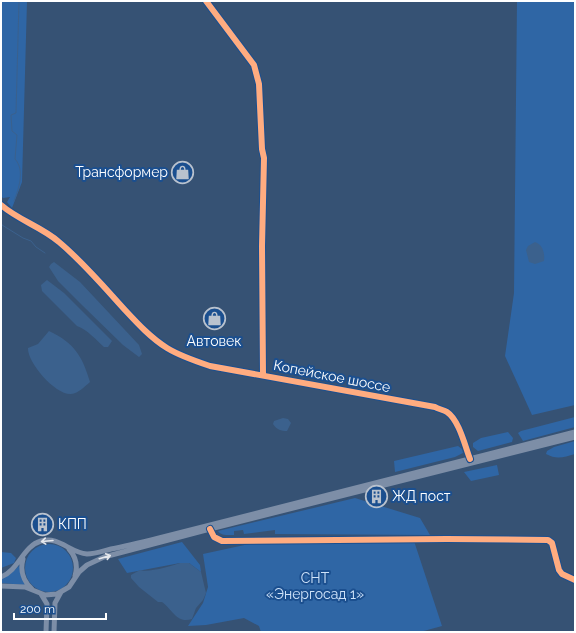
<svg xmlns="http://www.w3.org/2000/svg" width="576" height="633" font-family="Raleway,sans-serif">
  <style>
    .green { fill: #2f66a5 }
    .water { fill: #3b618d }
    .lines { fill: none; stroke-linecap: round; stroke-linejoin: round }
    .stream { stroke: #3b618d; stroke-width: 1 }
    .minor { stroke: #7d92a8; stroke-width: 4 }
    .major { stroke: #7d8ea7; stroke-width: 5 }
    .cycleway-casing { stroke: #1b4f8f; stroke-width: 8 }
    .cycleway { stroke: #ffac80; stroke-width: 6 }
    .oneway { stroke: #e5e8ed }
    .labels { text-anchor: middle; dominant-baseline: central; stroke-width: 4; stroke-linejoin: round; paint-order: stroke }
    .poi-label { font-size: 14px; fill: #fff; stroke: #1b4f8f; text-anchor: start }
    .street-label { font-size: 14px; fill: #fff; stroke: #1b4f8f }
    .park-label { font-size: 14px; fill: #cfe3fa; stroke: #1b4f8f }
  </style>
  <rect width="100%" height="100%" fill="#365274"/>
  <!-- green -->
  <path class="green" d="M1,1h26l-5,181 -10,26 -5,-6 3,-5 -7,1 -2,-2z
    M517,1h56l2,4v400l-43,10 -27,-59 9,-63z
    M575,417v10l-52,14 -5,-8 3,-2z
    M508,432l5,6 -1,4 -34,9 -5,-4v-4l8,-5z
    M575,441v13c-11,3 -18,6 -29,0l1,-3 7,-4z
    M458,446l4,3 1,4 -8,4 -60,15 -1,-11z
    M497,465l2,10 -28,6 -7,-9z
    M355,498l65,20 10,17 -155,-1v-4l-31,4 -1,-4 -9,1v4c-5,0 -13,1 -16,-4z
    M267,540l147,1 28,85 -22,6h-159l-2,-6 -15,-8 -38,7 -18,1 15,-23 5,-16 -5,-33z
    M182,542l18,23 1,7 -12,-9h-9l-53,10 -9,-14z
    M25 568a24 24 0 1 1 48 0a24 24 0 1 1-48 0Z
    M1,552l10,1 5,5 -2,5 -13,5z
    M20,565v7l5,13 -24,-2v-4l8,-4z"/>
  <!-- water -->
  <path class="water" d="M535,242c8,3 10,11 9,19l-9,3 -6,-2 -3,-12 2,-4z
    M54,262l26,20 59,63 3,9 -3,3 -16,-12 -40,-39 -25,-25 -9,-14 2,-3z
    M47,280l17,13 48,48 -4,6h-4c-8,-7 -16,-17 -27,-21l-35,-35 -1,-6z
    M49,331c25,12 33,24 41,51 -6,5 -11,11 -19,12 -16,1 -44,-32 -43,-46l10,-4z
    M283,418l5,1 3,4 -4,8c-6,0 -10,-1 -14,-7l1,-3z
    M180,563h9l12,9 5,21 -3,7 -7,8 -4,11c-15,5 -19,-9 -30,-17h-4l-19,-15 -8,-9v-3l9,-5c8,3 32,-4 40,-7z"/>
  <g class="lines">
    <!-- stream -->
    <path class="stream" d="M14,201c5,-13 11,-31 1,-42l2,-24 -5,-4 -1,-16 5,-2 3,-112
      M1,222l1,3 21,13 8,3 5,6 9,6"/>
    <!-- minor -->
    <path class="minor" d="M206,1l48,64 5,19 3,65 2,9 -2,88 1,129
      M1,205c17,15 41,22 58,37 24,20 45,45 66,68 13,14 26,28 42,38 13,8 28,13 43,18l225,41c3,2 9,3 12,5 12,8 18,34 23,47
      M210,529l4,8 8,4 225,-2 101,1 4,3 7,27 3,4 13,6"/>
    <!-- major -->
    <path class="major" d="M69,549c7,8 9,17 6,27
      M23,559c-3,11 0,22 9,30
      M1,577c18,-7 22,-31 40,-36 18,-5 29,12 46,13 8,0 16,-3 24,-5 16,-3 32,-7 48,-11l416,-106
      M1,586l24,1 20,8 12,-1 12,-7 10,-15 8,-7 17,-8 106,-28 365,-92
      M41,594l6,10 -1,28
      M54,632l1,-29 6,-11"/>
    <defs>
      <path id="cycleway" d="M206,1l48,64 5,19 3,65 2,9 -2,88 1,129
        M1,205c17,15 41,22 58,37 24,20 45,45 66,68 13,14 26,28 42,38 13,8 28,13 43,18l225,41c3,2 9,3 12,5 12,8 18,34 23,47
        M210,529l4,8 8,4 225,-2 101,1 4,3 7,27 3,4 13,6"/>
    </defs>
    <!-- cycleway casing -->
    <use href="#cycleway" class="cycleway-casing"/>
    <!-- cycleway -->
    <use href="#cycleway" class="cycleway"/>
  </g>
  <!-- one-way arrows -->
  <defs><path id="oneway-shaft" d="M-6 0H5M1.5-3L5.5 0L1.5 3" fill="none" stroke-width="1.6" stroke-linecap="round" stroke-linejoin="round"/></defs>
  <g class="oneway">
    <use href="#oneway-shaft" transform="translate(47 541) rotate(175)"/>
    <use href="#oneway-shaft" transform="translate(105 557) rotate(-16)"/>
  </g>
  <!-- icons -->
  <defs>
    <symbol id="shop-ring" viewBox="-11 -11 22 22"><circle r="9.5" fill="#1b4f8f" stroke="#b9c2ce" stroke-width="1.5"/><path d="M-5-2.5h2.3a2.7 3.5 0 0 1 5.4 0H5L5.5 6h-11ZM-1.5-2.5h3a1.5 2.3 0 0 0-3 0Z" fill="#b9c2ce"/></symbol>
    <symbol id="building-ring" viewBox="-11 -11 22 22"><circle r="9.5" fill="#1b4f8f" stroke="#b9c2ce" stroke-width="1.5"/><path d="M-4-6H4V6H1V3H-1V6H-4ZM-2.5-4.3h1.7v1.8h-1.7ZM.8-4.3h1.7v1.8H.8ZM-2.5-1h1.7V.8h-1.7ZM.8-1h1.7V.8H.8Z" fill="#b9c2ce"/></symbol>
  </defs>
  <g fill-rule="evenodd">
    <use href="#shop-ring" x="170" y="160" width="25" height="25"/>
    <use href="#shop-ring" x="202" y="306" width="25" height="25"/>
    <use href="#building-ring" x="364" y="484" width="25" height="25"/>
    <use href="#building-ring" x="30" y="512" width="25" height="25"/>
  </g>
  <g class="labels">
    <!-- poi labels -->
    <g class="poi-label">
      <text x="168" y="172" text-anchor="end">Трансформер</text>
      <text x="214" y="341" text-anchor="middle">Автовек</text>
      <text x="392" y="496">ЖД пост</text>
      <text x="58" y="524">КПП</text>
    </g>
    <!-- street labels -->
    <g class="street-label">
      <text transform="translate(332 376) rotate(11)">Копейское шоссе</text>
    </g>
    <!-- park labels -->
    <g class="park-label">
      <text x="315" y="578">СНТ<tspan x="315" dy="16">«Энергосад 1»</tspan></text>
    </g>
  </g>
  <!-- border -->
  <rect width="576" height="633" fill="none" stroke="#ffffff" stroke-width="4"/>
  <!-- scale -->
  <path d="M14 613v6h92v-6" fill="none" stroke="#ffffff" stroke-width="2"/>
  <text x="20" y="613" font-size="12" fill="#ffffff" stroke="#1b4f8f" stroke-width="3" paint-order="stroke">200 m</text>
</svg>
